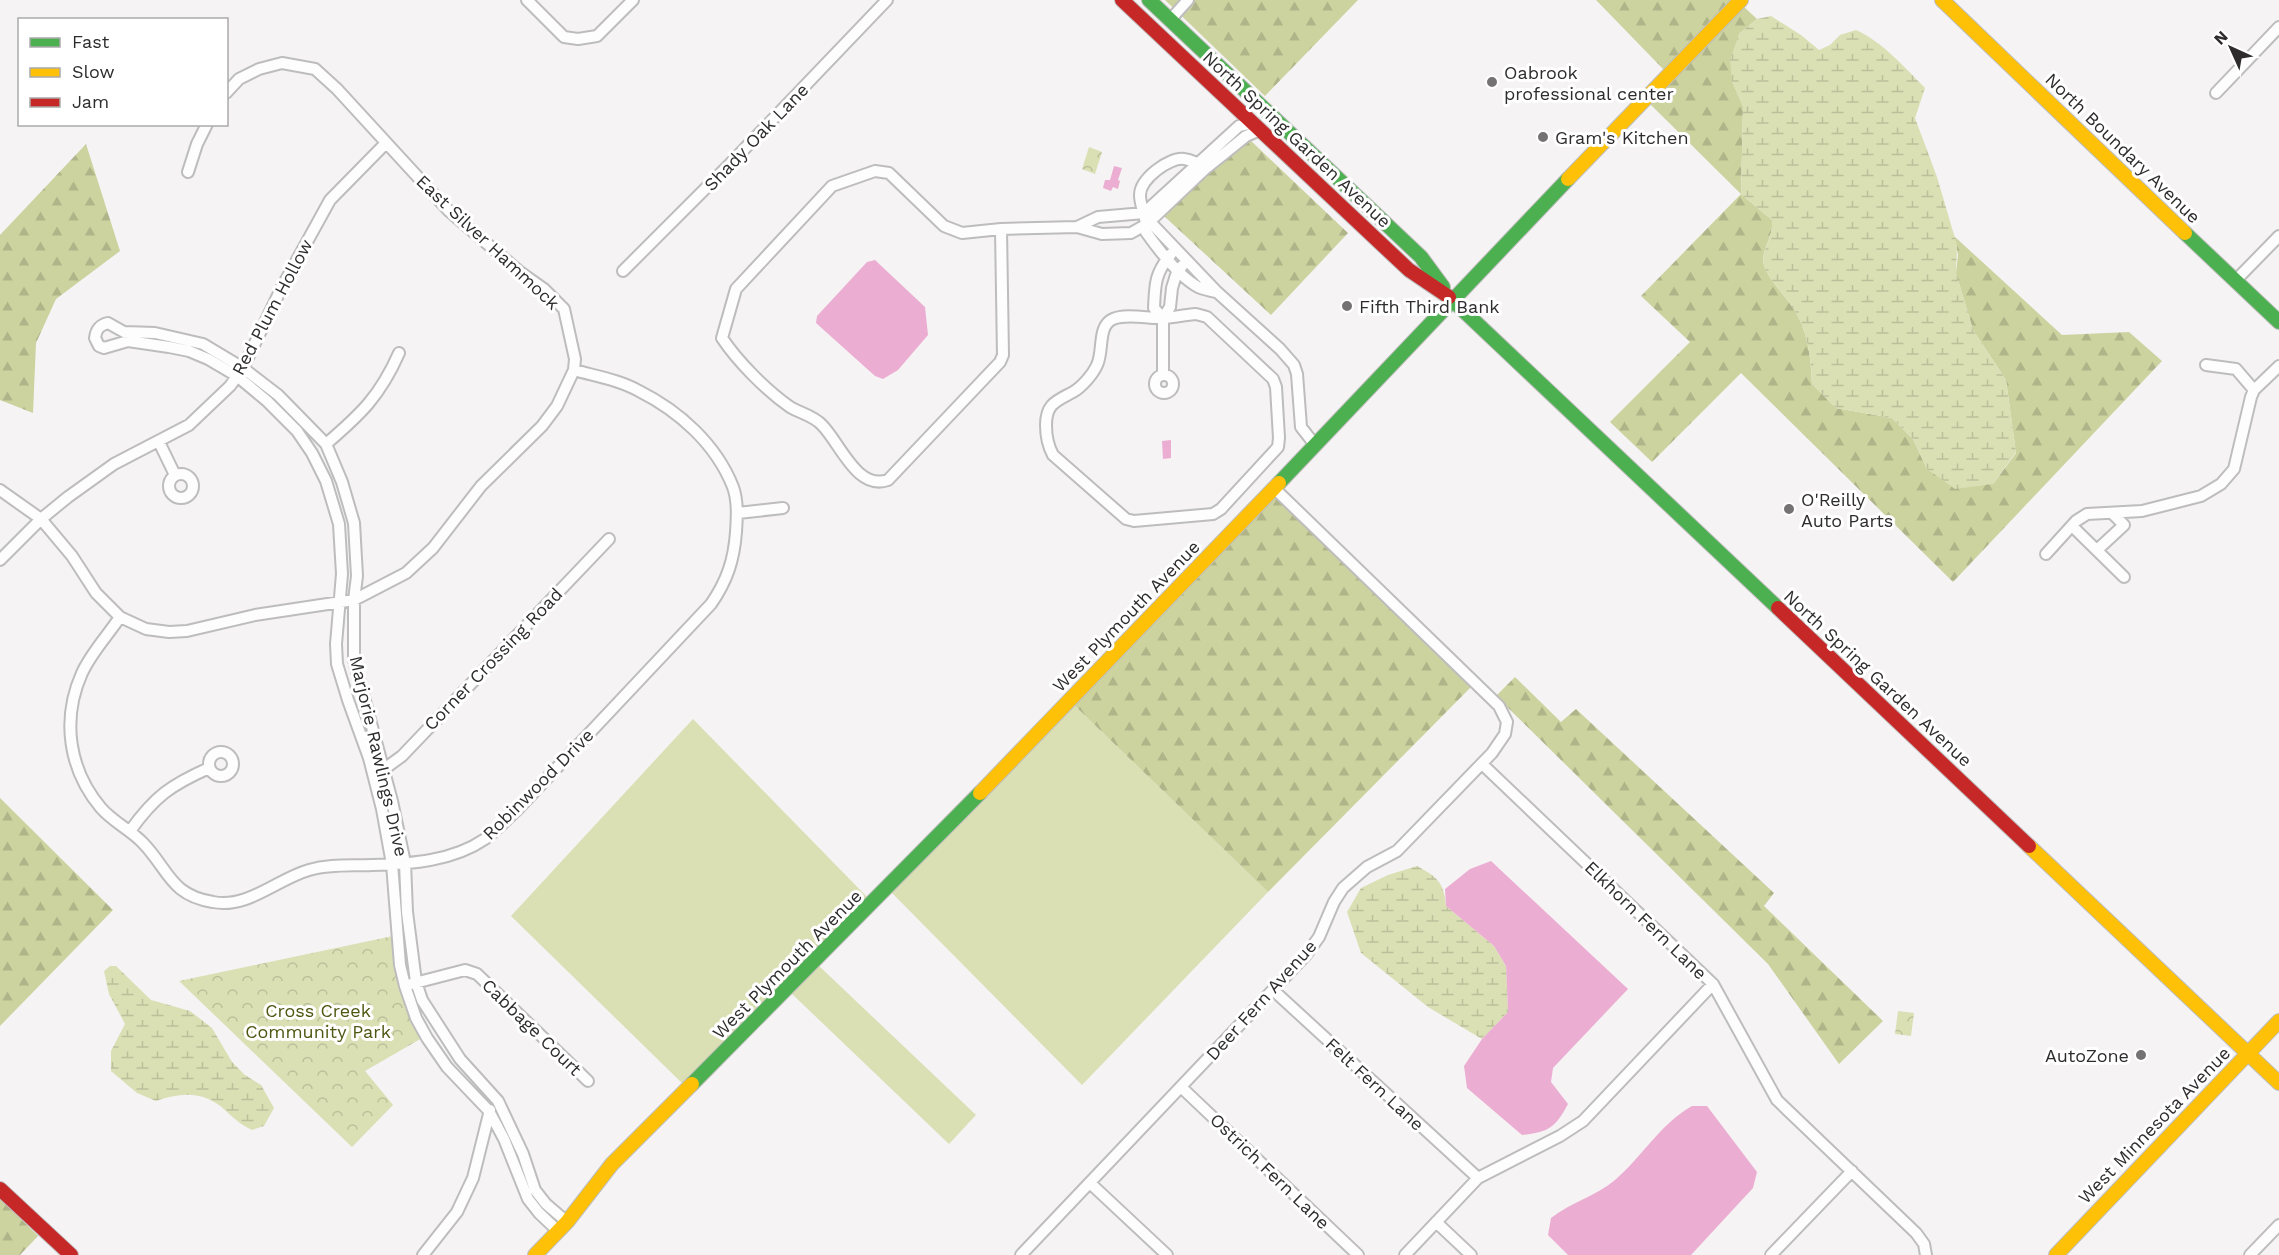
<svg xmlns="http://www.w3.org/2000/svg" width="2279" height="1255" font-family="'Work Sans',sans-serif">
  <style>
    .green { fill: #dae0b4 }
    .forest { fill: url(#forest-firs) }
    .wetland { fill: url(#wetland-marsh) }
    .park { fill: url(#park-crowns) }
    .water { fill: #ebaed2 }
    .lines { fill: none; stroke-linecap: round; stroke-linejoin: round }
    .street-casing { stroke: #bebdbd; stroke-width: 14 }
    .fast-casing { stroke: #bebdbd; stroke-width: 16 }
    .slow-casing { stroke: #bebdbd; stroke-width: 16 }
    .jam-casing { stroke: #bebdbd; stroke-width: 16 }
    .street { stroke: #fefdfd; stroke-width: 10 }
    .fast { stroke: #4caf50; stroke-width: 14 }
    .slow { stroke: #ffc107; stroke-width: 14 }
    .jam { stroke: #c62828; stroke-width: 14 }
    .poi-dot { fill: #747273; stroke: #fff; stroke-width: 2 }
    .labels { text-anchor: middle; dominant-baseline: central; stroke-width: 6; stroke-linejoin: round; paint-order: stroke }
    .poi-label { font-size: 18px; fill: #2e2c2d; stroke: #fff; text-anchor: start }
    .street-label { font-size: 18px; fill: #2e2c2d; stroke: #fff }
    .park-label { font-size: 18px; fill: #4f5711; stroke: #fff }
  </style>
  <defs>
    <pattern id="forest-firs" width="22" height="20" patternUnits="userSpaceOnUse" patternTransform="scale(1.5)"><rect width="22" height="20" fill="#ccd39f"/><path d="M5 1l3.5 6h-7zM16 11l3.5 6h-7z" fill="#b0b589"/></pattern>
    <pattern id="wetland-marsh" width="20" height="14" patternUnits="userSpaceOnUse" patternTransform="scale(1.5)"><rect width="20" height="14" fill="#dae0b4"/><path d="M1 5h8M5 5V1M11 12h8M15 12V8" fill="none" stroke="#bbc09b"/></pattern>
    <pattern id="park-crowns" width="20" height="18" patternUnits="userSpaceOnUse" patternTransform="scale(1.5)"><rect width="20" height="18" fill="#dae0b4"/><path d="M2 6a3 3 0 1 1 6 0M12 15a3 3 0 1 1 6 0" fill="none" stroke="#bbc09b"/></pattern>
  </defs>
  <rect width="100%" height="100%" fill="#f5f3f4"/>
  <!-- green -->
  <path class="green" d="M1073,704l195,188 -186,193 -191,-193z
    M693,719l176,180 -185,186 -173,-169z
    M818,965l158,150 -27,29 -158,-151z"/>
  <!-- forest -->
  <path class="forest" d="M1165,0h193l-93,96z
    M1596,0h138l-69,71z
    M1743,6l14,13 -18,15 -7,47 11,25 -2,88 31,26c2,17 -12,30 -8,45 3,12 21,31 29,43 15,23 18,49 19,76l24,24 56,10 21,21 14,30 66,15 23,-31 -10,-73 -33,-50 -17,-57 2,-18 -4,-19 108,99 67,-3 33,29 -209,221 -212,-209 -89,89 -42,-40 80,-80 -49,-46 100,-102 -92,-91z
    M1250,140l98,93 -77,82 -107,-99 44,-43z
    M86,144l34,107 -64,48 -20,44 -3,70 -33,-13v-165z
    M1274,495l198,191 -204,206 -195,-188z
    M1515,677l46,45 15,-13 198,184 -10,13 119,115 -44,43 -71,-100 -272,-268z
    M0,798l113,112 -113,116z
    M0,1198l38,38 -18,19h-20z"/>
  <!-- wetland -->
  <path class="wetland" d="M1771,16l30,19 18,15 11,-5 10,-10 16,-5c28,13 47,36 69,58l-10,30 22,59 20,68 -1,28 17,57 33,50 10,72 -23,32 -38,5 -28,-20 -14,-30 -21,-21 -56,-10 -24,-24c-1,-27 -4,-53 -19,-76 -8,-12 -26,-31 -29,-43 -4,-14 10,-28 8,-45l-31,-26 2,-88 -11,-25 -2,-21 9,-26 18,-15z
    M1417,866c20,11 27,16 29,40l48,40 12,20 2,46 -26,27 -54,-32 -67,-54 -14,-41 14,-24 27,-13z
    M110,966h6l35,34 39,11 22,17 20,34 13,13 16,10 13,23 -10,18 -12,4c-11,-5 -17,-11 -26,-19 -21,-20 -44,-19 -70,-10l-19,-8 -26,-22v-20l14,-27 -16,-30 -5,-23z"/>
  <!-- park -->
  <path class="park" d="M1089,147l13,5 -7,22 -13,-5z
    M393,936l29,102 -57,33 28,34 -41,42 -173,-166z
    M1898,1011l16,2 -3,23 -16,-2z"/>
  <!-- water -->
  <path class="water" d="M1114,166l8,2 -4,12 2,1 -2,8 -5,-2 -2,4 -8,-3 2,-8h5z
    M875,260l50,47 3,28 -30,35 -15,9 -8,-3 -59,-53 1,-7 50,-54z
    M1171,440v18l-8,1 -1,-18z
    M1491,861l137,128 -75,79 -2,14 17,22c-13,24 -19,28 -46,31l-55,-47 -3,-22 18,-27 26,-27 -2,-46 -12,-20 -48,-40 -1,-17 25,-20z
    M1692,1106h15l50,66 -4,16 -62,67h-123l-20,-20 3,-17c20,-16 47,-23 64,-38 27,-23 45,-56 77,-74z"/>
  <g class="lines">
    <defs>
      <path id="street" d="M527,0l37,37 14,2 19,-3 36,-36
        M1170,20l18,-20
        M2216,93l63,-66
        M1205,169c-6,-5 -13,-9 -21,-10 -15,-2 -44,20 -44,36 0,13 8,24 6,37 12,17 34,45 52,55 5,2 13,4 18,5
        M875,171l14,2 55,53 18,7 39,-4 2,126 -3,7 -112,118c-31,11 -48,-37 -66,-55 -8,-9 -22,-12 -32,-18 -24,-17 -52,-45 -68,-69l14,-49 96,-103z
        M188,172l9,-28 10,-20
        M1147,224l7,2 63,66 63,57 14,16 3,9 4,53 14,18
        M1077,227l21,-10 46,-4 95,-87 14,-3
        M1001,229l76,-2 25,7 29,-1 16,-9 58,-55 25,-20 16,-13 14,-6
        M623,271l107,-107 157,-164
        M2236,280l43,-44
        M1196,314l11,3 66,62 3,8 3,51 -1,9 -57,62 -8,5 -79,7 -8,-2 -73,-64c-5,-9 -7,-19 -7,-30 0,-22 11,-24 27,-33 9,-5 20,-18 24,-27 7,-14 0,-39 16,-46 14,-6 36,0 51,-1 11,-1 21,-3 32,-4z
        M1163,318l-9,-10c1,-24 1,-35 17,-54
        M2206,365l30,4 18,21
        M1155 384a9 9 0 1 1 18 0a9 9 0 1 1-18 0Z
        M1163,375v-57l7,-11 2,-19 4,-13 6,-9
        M159,442l16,33
        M326,444c35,-30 54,-48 73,-91
        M169 486a12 12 0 1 1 24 0a12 12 0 1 1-24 0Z
        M0,490l41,29 31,37 24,37 24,24 26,12 23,3 18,-1 68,-16 99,-15 52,-27 27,-25 48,-62 61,-60 15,-20 17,-36 1,-11 -11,-50 -20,-20 -24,-17 -71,-61 -112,-122 -22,-20 -33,-6 -23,6 -20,10 -13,14
        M738,513l45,-5
        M2072,526l52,51
        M2097,550l27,-25 -12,-12
        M2046,554l30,-33 11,-7 55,-3 59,-15 20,-12 13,-15 17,-72 3,-7 25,-24
        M0,560l41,-41 27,-22 46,-33 75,-39 41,-39 13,-18 38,-79 49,-89 56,-57
        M120,617c-12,18 -29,36 -38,56 -21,47 -13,97 19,135 12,14 30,22 42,35 26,27 27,52 70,59 35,7 64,-23 96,-32 21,-6 42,-4 63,-5 39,-1 81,-4 113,-26 12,-9 23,-21 34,-31l192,-204c16,-23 23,-44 25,-72 1,-15 2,-31 -3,-45 -17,-43 -54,-76 -94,-96 -19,-11 -44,-15 -65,-21
        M209 764a12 12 0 1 1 24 0a12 12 0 1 1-24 0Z
        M1482,764l231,220 64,116 139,133 8,11 2,11
        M380,772l22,-16 207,-217
        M130,831c25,-35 41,-46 79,-63
        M411,984l54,-14 12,4 111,107
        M1273,990l205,188
        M1181,1087l177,168
        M1090,1183l77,72
        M1436,1222l35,33
        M558,1231l-19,-18 -11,-14 -24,-60 -15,-28 -42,-44 -20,-29 -11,-20 -11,-32 -5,-21 -8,-101 -10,-55 -13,-51 -21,-58 -11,-36 -1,-20 6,-70 -3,-50 -13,-43 -14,-28 -15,-22 -30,-30 -30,-25 -29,-17 -19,-8 -20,-4 -41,-6 -24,7 -5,-2 -4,-8c1,-8 4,-13 13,-15l16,9 31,1 48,11 40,24 35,27 48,49 16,38 12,41 3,53 -3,24v60l38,141 13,62 2,49 9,70 6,18 38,59 38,42 25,53 12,36 11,14 21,18
        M423,1255l34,-43 16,-34 17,-68
        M1021,1255l285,-300 13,-18 15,-35 9,-14 24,-21 30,-16 95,-98 13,-19 2,-12 -8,-16 -225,-218
        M1405,1255l73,-77 82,-42 23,-15 130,-137
        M1771,1255l81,-84
        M2250,1255l29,-30"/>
      <path id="fast" d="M1149,0l272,257 22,30
        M2185,233l94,89
        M1449,297l329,311
        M1279,483l289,-304
        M692,1084l288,-291"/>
      <path id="slow" d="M1942,0l243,233
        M1568,179l173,-179
        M980,793l299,-310
        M2029,846l250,237
        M535,1255l32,-33 45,-58 80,-80
        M2056,1255l223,-234"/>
      <path id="jam" d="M1122,0l287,270 40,27
        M1778,608l251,238
        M0,1189l71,66"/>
    </defs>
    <!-- street casing -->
    <use href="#street" class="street-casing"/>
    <!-- fast casing -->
    <use href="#fast" class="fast-casing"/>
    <!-- slow casing -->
    <use href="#slow" class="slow-casing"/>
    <!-- jam casing -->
    <use href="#jam" class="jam-casing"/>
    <!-- street -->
    <use href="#street" class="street"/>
    <!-- fast -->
    <use href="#fast" class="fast"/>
    <!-- slow -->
    <use href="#slow" class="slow"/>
    <!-- jam -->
    <use href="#jam" class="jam"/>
  </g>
  <!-- markers -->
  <g class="poi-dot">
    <circle cx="1492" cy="82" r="6"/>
    <circle cx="1543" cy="137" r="6"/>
    <circle cx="1347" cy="306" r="6"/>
    <circle cx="1789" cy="509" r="6"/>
    <circle cx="2141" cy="1055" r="6"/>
  </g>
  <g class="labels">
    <!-- poi labels -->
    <g class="poi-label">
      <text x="1504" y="72">Oabrook<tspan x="1504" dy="21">professional center</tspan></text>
      <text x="1555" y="137">Gram's Kitchen</text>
      <text x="1359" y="306">Fifth Third Bank</text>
      <text x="1801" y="499">O'Reilly<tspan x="1801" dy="21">Auto Parts</tspan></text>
      <text x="2129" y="1055" text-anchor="end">AutoZone</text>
    </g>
    <!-- street labels -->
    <g class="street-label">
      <text transform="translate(756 137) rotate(-46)">Shady Oak Lane</text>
      <text transform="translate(1297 139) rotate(43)">North Spring Garden Avenue</text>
      <text transform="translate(2123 148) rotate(44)">North Boundary Avenue</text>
      <text transform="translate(488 242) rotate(43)">East Silver Hammock</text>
      <text transform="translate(272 307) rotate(-62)">Red Plum Hollow</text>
      <text transform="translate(1126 616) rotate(-46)">West Plymouth Avenue</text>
      <text transform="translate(493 659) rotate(-46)">Corner Crossing Road</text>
      <text transform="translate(1878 678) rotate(43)">North Spring Garden Avenue</text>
      <text transform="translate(379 756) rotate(77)">Marjorie Rawlings Drive</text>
      <text transform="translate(538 784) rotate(-45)">Robinwood Drive</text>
      <text transform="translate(1646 920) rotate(44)">Elkhorn Fern Lane</text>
      <text transform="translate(787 964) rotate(-45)">West Plymouth Avenue</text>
      <text transform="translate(1261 1000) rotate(-48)">Deer Fern Avenue</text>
      <text transform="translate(532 1027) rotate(44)">Cabbage Court</text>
      <text transform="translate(1375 1084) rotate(43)">Felt Fern Lane</text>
      <text transform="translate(2154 1125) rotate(-46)">West Minnesota Avenue</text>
      <text transform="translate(1270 1171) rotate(44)">Ostrich Fern Lane</text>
    </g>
    <!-- park labels -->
    <g class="park-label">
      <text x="318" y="1010">Cross Creek<tspan x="318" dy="21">Community Park</tspan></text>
    </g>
  </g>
  <!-- legend -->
  <rect x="18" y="18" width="210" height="108" fill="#ffffff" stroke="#ababab" stroke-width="1.5"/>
  <rect x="30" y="38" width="30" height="9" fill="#4caf50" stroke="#ababab" stroke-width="1.5"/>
  <text x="72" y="48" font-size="18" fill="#2e2c2d">Fast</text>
  <rect x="30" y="68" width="30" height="9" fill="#ffc107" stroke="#ababab" stroke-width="1.5"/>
  <text x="72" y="78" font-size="18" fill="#2e2c2d">Slow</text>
  <rect x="30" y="98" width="30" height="9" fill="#c62828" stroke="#ababab" stroke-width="1.5"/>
  <text x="72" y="108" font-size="18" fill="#2e2c2d">Jam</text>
  <!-- north arrow -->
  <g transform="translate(2231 48) rotate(315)" stroke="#ffffff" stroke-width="4.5" paint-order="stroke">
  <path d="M0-4.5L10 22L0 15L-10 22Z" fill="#2e2c2d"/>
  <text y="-9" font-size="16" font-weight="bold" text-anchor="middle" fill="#2e2c2d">N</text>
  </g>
</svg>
